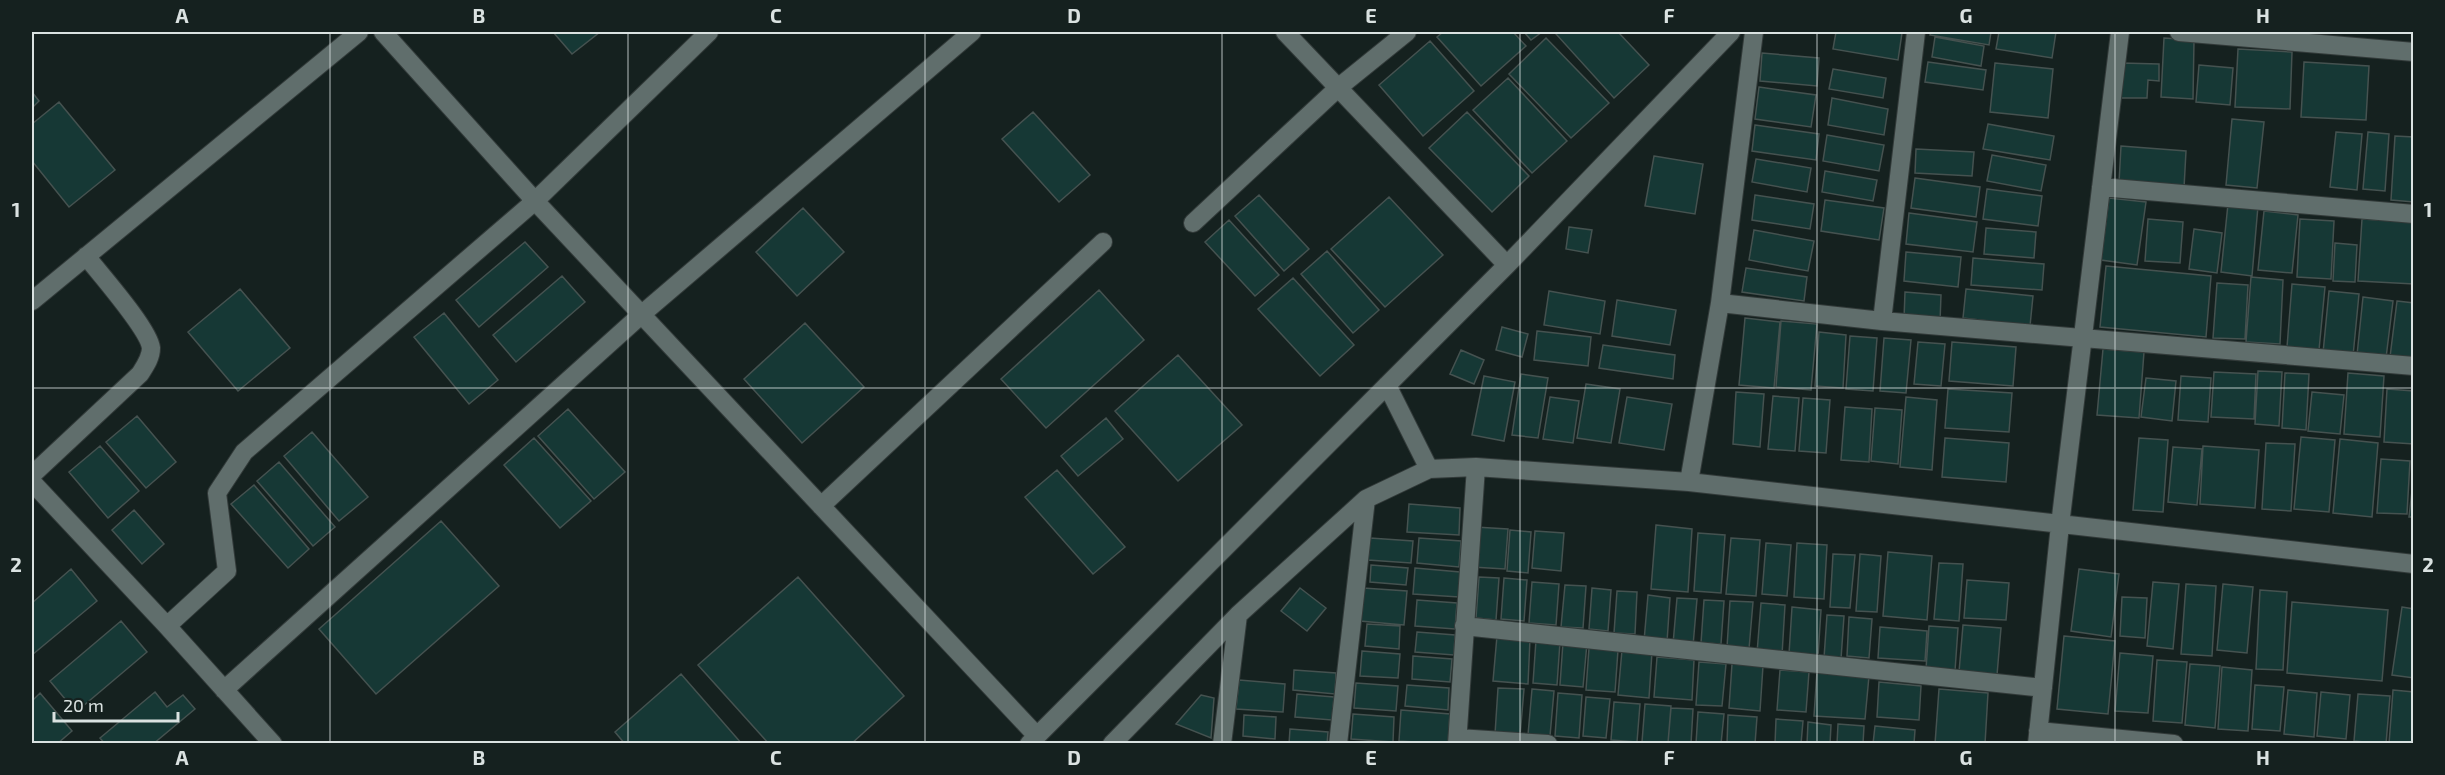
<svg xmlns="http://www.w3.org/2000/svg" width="2445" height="775" font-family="'Exo 2',sans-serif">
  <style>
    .building { fill: #163835; stroke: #455250; stroke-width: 1.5 }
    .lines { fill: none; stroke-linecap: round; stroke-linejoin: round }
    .minor-casing { stroke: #323a39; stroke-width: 20 }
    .minor { stroke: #606e6c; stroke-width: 18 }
    .grid { fill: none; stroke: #dae2e1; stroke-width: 1.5; stroke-opacity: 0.55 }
    .neatline { fill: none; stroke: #dae2e1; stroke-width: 2 }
    .grid-label { font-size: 20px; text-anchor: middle; font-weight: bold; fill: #dae2e1 }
  </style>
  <rect width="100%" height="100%" fill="#15211f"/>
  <!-- building -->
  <path class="building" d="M553,32h47l-28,22z
    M1443,32h70l13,14 -45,40 -44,-49z
    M1524,32h18l-11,8z
    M1559,32h59l31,33 -35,33 -58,-64z
    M1836,32l66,1 -4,27 -65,-11z
    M1931,32h60l-2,13 -59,-10z
    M1999,32h57l-4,26 -56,-9z
    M1935,37l49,9 -3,20 -49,-9z
    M1546,38l63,65 -38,35 -62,-64z
    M2164,38l30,2 -1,59 -32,-2z
    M1430,41l44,50 -51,45 -44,-51z
    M2238,49l54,3 -2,57 -55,-2z
    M1762,53l57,5 -2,28 -57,-5z
    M1928,62l58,8 -3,20 -58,-8z
    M2304,62l65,4 -3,54 -65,-3z
    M1995,63l58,6 -5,49 -58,-6z
    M2122,63l37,1v17l-11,-1 -1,18h-26z
    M2199,65l34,3 -3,37 -34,-3z
    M1833,69l53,9 -3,20 -54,-9z
    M1508,78l59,63 -35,32 -59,-63z
    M1759,87l57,8 -5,32 -56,-8z
    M32,92l7,9 -7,7z
    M1832,98l56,11 -4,26 -56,-10z
    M59,102l56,68 -46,37 -37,-46v-37z
    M1033,112l57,63 -31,27 -57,-63z
    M1467,112l62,64 -37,36 -63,-64z
    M2232,119l32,3 -7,66 -31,-3z
    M1988,124l66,12 -4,24 -67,-11z
    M1755,125l64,9 -3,26 -64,-9z
    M2336,132l26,2 -5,56 -27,-3z
    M2368,132l21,2 -4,57 -22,-2z
    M1827,135l57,10 -5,26 -56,-10z
    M2395,136l19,1v65l-23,-2z
    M2121,146l65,5 -2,37 -65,-5z
    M1916,149l58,3 -2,24 -57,-3z
    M1992,155l54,10 -5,26 -54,-10z
    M1654,156l49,8 -8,50 -50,-8z
    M1756,159l55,9 -4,24 -55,-10z
    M1825,171l52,9 -4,21 -51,-9z
    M1915,178l65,9 -4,30 -65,-9z
    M1987,189l55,7 -4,30 -55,-7z
    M1259,195l50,54 -25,22 -49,-55z
    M1755,195l59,9 -4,25 -58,-9z
    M1389,197l54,58 -58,52 -54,-58z
    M2109,198l37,4 -9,63 -36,-5z
    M1825,200l59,8 -5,32 -58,-9z
    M2228,204l30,2 -6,70 -31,-4z
    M803,208l41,44 -47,44 -41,-44z
    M2264,211l34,4 -6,58 -34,-3z
    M1909,213l68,9 -4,30 -67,-8z
    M2148,219l35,3 -3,41 -35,-2z
    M2300,219l34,2 -3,58 -34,-2z
    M2362,219l52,3v62l-56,-3z
    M1229,220l50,55 -24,21 -50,-54z
    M1569,227l23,3 -4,23 -22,-4z
    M1986,228l50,4 -2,26 -50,-4z
    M2194,229l28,4 -5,40 -28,-4z
    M1754,230l60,11 -6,30 -59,-11z
    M525,242l23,25 -69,60 -23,-27z
    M2335,243l22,2 -2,37 -22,-1z
    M1327,251l52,59 -26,23 -52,-59z
    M1906,252l55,5 -3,30 -54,-6z
    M1973,258l71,6 -2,26 -71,-5z
    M2106,266l105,10 -5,61 -106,-10z
    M1746,268l61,9 -3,24 -62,-9z
    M562,276l23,26 -69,60 -23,-27z
    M2251,277l32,3 -3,64 -34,-2z
    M1293,278l61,67 -34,31 -62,-67z
    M2217,283l31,2 -3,54 -32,-1z
    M2292,284l33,3 -6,63 -32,-3z
    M240,289l50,59 -52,43 -50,-59z
    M1966,289l67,7 -3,30 -67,-8z
    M1099,290l45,50 -98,88 -45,-49z
    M1549,291l56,10 -5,33 -56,-9z
    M2329,291l30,3 -6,62 -30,-3z
    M1905,292l36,3 -1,27 -36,-3z
    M2363,297l30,4 -7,57 -29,-3z
    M1617,300l59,10 -6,35 -58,-9z
    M2397,301l17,2v56l-24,-2z
    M444,313l54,67 -29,24 -55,-67z
    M1745,318l35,4 -6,66 -35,-3z
    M1781,321l36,3 -6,66 -35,-3z
    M805,323l59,64 -62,56 -58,-64z
    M1502,327l26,7 -6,23 -26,-7z
    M1537,331l54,6 -3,29 -54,-6z
    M1819,332l27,3 -3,53 -28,-2z
    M1850,336l27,2 -4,53 -27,-2z
    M1884,338l27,2 -5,53 -26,-2z
    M1918,342l27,2 -4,42 -27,-2z
    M1952,342l64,5 -3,39 -64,-5z
    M1603,345l72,10 -2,24 -74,-11z
    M2103,349l41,3 -5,66 -42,-3z
    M1461,350l23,10 -10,24 -24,-10z
    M1178,355l64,70 -64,56 -63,-70z
    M2258,371l24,1 -3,54 -24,-2z
    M2214,372l42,2 -2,45 -43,-2z
    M2285,373l24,1 -3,56 -24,-2z
    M2348,373l36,3 -4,61 -36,-3z
    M1521,374l27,4 -10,60 -26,-3z
    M1484,376l31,6 -11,59 -32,-6z
    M2181,376l30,2 -3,44 -30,-2z
    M2146,378l30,3 -4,40 -31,-4z
    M1586,384l34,5 -9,54 -34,-5z
    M1948,389l64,4 -3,39 -64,-4z
    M2387,389l27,2v53l-30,-2z
    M1736,392l28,2 -4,53 -27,-3z
    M2312,392l32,3 -4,39 -32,-3z
    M1773,396l26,2 -4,53 -27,-2z
    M1550,397l29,4 -6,42 -30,-4z
    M1627,397l45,7 -8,46 -45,-7z
    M1906,397l31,3 -5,70 -32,-3z
    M1803,398l27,2 -4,53 -27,-2z
    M1845,407l27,2 -3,53 -28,-2z
    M1875,408l27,2 -4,54 -27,-3z
    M568,409l57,63 -31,27 -56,-63z
    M137,416l39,46 -30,26 -40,-46z
    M1106,418l17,21 -45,37 -17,-20z
    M312,432l56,65 -29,24 -55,-65z
    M2301,437l34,3 -6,72 -35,-3z
    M534,438l57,63 -31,27 -56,-63z
    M1945,438l64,5 -3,39 -64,-5z
    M2139,438l29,2 -5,72 -30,-2z
    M2340,439l38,4 -6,74 -39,-4z
    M2266,443l29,1 -4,67 -29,-2z
    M100,446l39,45 -31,27 -39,-46z
    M2203,446l56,4 -4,58 -55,-4z
    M2173,447l29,2 -5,56 -29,-3z
    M2381,459l29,2 -3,53 -30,-1z
    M279,462l56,65 -22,19 -56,-65z
    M1057,470l68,77 -32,27 -68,-77z
    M2414,473v44h-5z
    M254,485l55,64 -21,19 -57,-64z
    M1409,504l51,4 -1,27 -52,-3z
    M134,510l30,34 -22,20 -30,-34z
    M441,521l58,65 -123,108 -57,-65z
    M1656,525l36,4 -4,63 -37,-3z
    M1475,527l33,2 -3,40 -33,-2z
    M1510,530l21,2 -3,41 -21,-2z
    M1535,531l29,2 -3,38 -29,-3z
    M1698,533l27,2 -4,58 -27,-2z
    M1370,538l43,3 -2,22 -43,-3z
    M1419,538l42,3 -2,26 -42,-4z
    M1731,538l29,2 -4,56 -30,-2z
    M1766,543l25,2 -4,51 -25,-2z
    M1797,543l30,2 -3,54 -30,-2z
    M1888,552l44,4 -5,64 -44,-4z
    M1833,554l22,1 -5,53 -20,-1z
    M1860,554l21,2 -4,56 -21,-1z
    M1939,563l24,1 -4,57 -25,-2z
    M1371,565l37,3 -2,17 -36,-3z
    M1415,568l45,4 -1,25 -46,-3z
    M71,569l26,32 -65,54v-52z
    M2079,569l40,5 -8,63 -40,-6z
    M798,577l106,119 -53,48h-82l-71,-79z
    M1479,577l20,1 -3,42 -20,-2z
    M1504,578l23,2 -3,41 -23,-2z
    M1967,580l42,3 -3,37 -42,-2z
    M1532,582l27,2 -3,41 -27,-2z
    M2153,582l26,2 -6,65 -26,-3z
    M2186,584l30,2 -4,70 -31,-2z
    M2223,584l30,3 -6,66 -30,-3z
    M1565,585l21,1 -3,42 -22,-1z
    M1300,588l26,20 -19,23 -26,-20z
    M1363,588l44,3 -3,34 -44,-4z
    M1592,588l19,2 -3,41 -19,-2z
    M2260,590l27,2 -4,78 -27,-1z
    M1617,591l20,1 -2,42 -21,-1z
    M1648,595l22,3 -3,44 -23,-1z
    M2122,597l25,1 -2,40 -25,-2z
    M1677,598l20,1 -4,47 -20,-2z
    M1417,600l40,3 -2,26 -40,-3z
    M1704,600l20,1 -3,43 -20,-1z
    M1730,601l23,1 -4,47 -22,-2z
    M2292,602l96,8 -6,71 -95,-8z
    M1761,603l24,2 -3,50 -25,-2z
    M1792,607l29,3 -3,46 -29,-2z
    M2402,607l12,2v69l-22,-3z
    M1827,615l17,1 -3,43 -17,-1z
    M1849,617l23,2 -3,39 -22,-2z
    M121,621l26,31 -71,60 -26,-31z
    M1367,624l33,2 -1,23 -34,-3z
    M1963,625l38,3 -4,47 -38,-3z
    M1929,626l29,2 -3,43 -29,-2z
    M1880,627l47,4 -2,30 -47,-3z
    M1417,632l38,3 -1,20 -39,-3z
    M1497,636l33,3 -2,45 -35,-3z
    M2064,636l51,5 -7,73 -51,-5z
    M1536,640l24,2 -3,43 -24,-2z
    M1563,642l24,1 -4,44 -23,-2z
    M1589,648l29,2 -3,42 -29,-2z
    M1622,650l30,2 -3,46 -31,-3z
    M1362,651l38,3 -2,24 -38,-2z
    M2120,653l33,3 -5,57 -33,-2z
    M1413,656l39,3 -2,23 -38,-3z
    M1657,657l37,3 -2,40 -38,-3z
    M2157,660l30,2 -5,61 -29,-2z
    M1699,662l27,2 -4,42 -26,-1z
    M1732,664l31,2 -3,45 -31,-3z
    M2190,664l30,2 -5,62 -30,-3z
    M2222,667l30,3 -4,61 -30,-2z
    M1294,670l42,3 -1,21 -42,-4z
    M1780,670l29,2 -3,40 -29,-2z
    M1817,671l52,5 -4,43 -51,-3z
    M681,674l61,70h-117l-10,-12z
    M1239,680l46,4 -2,28 -47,-3z
    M1879,682l42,4 -2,34 -42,-3z
    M1356,683l42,3 -2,25 -42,-3z
    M1407,685l42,3 -1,22 -43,-4z
    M2255,685l29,2 -4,44 -28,-2z
    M1498,688l26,1 -4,47 -25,-2z
    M1532,689l22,2 -4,45 -22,-1z
    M1939,689l49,4 -3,51h-50z
    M2288,690l29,3 -3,44 -30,-3z
    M2393,690l21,2v52h-25z
    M155,692l12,15 16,-12 12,14 -42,35h-48l-5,-6z
    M2321,692l29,3 -4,44 -29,-3z
    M40,693l32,38 -15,13h-25v-43z
    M1558,693l24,2 -3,43 -24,-2z
    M1297,694l37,3 -2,23 -37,-3z
    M2358,694l32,2 -4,48 -32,-3z
    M1201,695l13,3 -3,40 -35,-14z
    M1586,697l24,2 -4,39 -23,-2z
    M1614,702l26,2 -3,38 -26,-2z
    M1645,704l26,2 -3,37 -26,-1z
    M1671,708l22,1 -2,35 -23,-1z
    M1401,710l49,4 -2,30 -49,-3z
    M1698,712l26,2 -3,30h-25z
    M1353,714l41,3 -1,25 -42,-3z
    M1244,715l32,2 -1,22 -32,-3z
    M1728,715l29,2 -2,27h-28z
    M1776,719l27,2 -2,23h-26z
    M1808,722l23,3 -1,19h-23z
    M1838,724l26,2 -1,18h-26z
    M1875,726l40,4 -1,14h-41z
    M1290,729l38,3 -1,12h-38z"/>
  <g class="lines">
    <defs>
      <path id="minor" d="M383,32l152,169 502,535
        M1285,32l222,233
        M2179,32l235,20
        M2101,187l313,27
        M1193,223l146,-136 68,-55
        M32,301l327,-269
        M1720,303l162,18 532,45
        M1882,321l34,-289
        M1387,385l42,84
        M32,475l108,-101c5,-8 11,-16 11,-26 -2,-19 -51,-74 -65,-92
        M32,482l135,144 106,118
        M1689,482l31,-179 34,-271
        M821,506l282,-264
        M167,626l60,-55 -10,-78 27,-41 291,-251 174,-169
        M1464,626l579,62
        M224,690l418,-376 330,-282
        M2038,731l136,13
        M1458,738l90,6
        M1029,744l478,-479 224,-233
        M1112,744l126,-129 128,-116 63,-30 47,-2 213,15 725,82
        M1222,744l16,-129
        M1338,744l28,-245
        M1457,744l19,-277
        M2037,744l23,-219 60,-493"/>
    </defs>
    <!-- minor casing -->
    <use href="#minor" class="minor-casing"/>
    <!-- minor -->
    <use href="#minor" class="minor"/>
  </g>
  <!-- grid -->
  <path class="grid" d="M330,32v712M628,32v712M925,32v712M1222,32v712M1520,32v712M1817,32v712M2115,32v712M32,388h2382"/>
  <!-- border -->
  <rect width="2445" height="775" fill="none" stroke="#15211f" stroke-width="66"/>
  <!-- scale -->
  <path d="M54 712v9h124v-9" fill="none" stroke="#dae2e1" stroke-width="3"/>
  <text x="63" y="712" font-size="18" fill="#dae2e1" stroke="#15211f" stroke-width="4.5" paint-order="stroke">20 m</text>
  <rect x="33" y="33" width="2379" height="709" class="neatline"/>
  <g class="grid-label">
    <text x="182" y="23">A</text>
    <text x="479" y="23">B</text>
    <text x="776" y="23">C</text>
    <text x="1074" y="23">D</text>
    <text x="1371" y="23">E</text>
    <text x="1669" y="23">F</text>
    <text x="1966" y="23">G</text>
    <text x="2263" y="23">H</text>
    <text x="16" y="217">1</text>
    <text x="2428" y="217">1</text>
    <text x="16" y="572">2</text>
    <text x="2428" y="572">2</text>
    <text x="182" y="765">A</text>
    <text x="479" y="765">B</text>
    <text x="776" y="765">C</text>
    <text x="1074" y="765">D</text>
    <text x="1371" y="765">E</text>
    <text x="1669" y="765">F</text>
    <text x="1966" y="765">G</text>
    <text x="2263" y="765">H</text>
  </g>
</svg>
